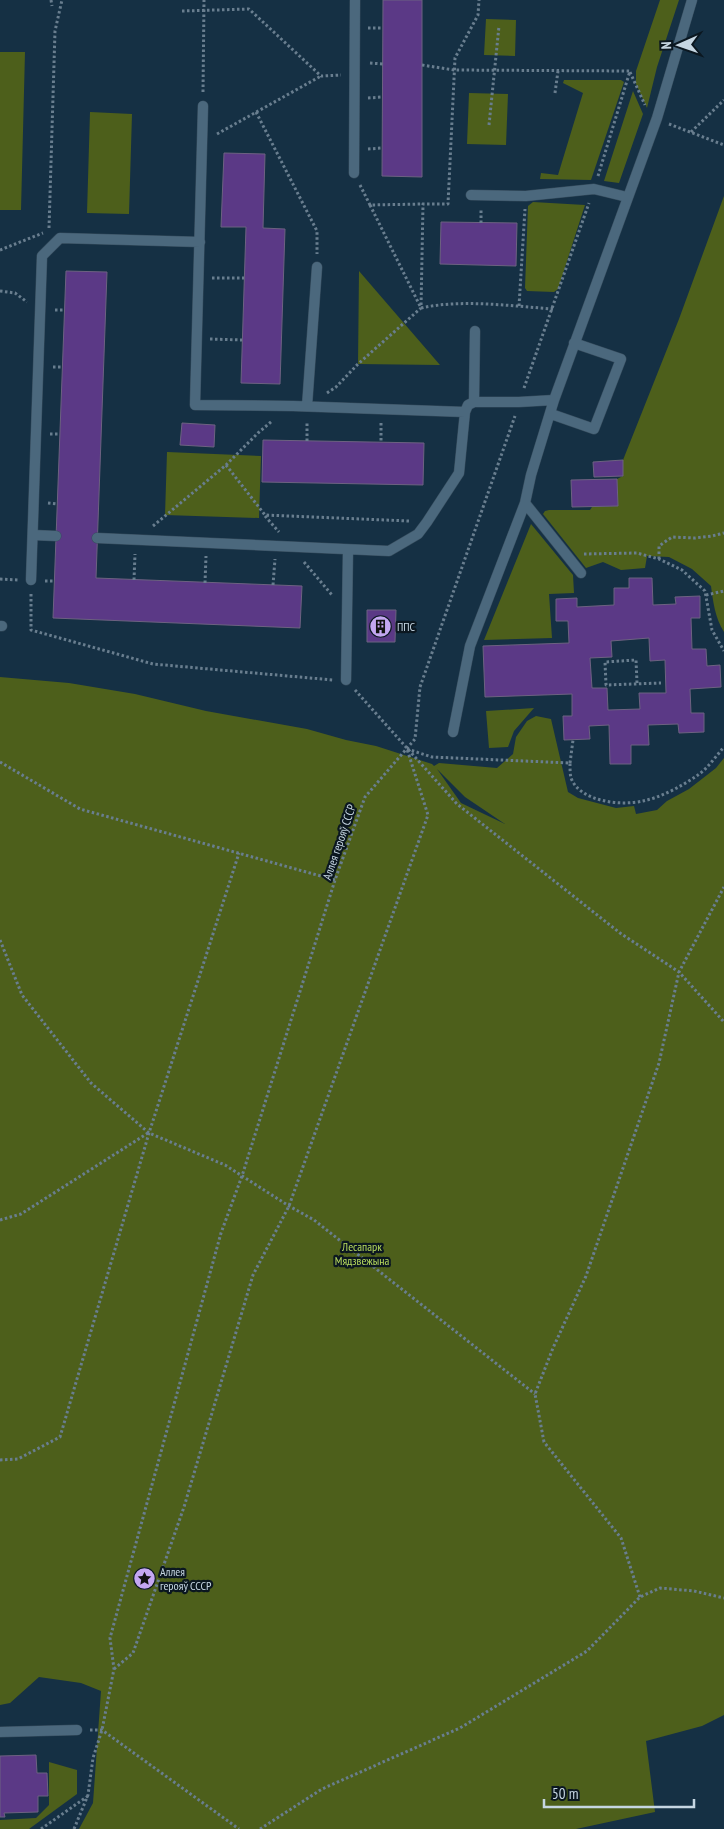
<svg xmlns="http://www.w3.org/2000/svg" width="724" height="1829" font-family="'PT Sans Narrow',sans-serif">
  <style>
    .green { fill: #4d5f1b; fill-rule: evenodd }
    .building { fill: #5b3986; stroke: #6d6281; fill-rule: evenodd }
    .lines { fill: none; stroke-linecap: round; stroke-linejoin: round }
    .service-casing { stroke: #374d5e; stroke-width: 11 }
    .path { stroke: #697e8f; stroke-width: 3; stroke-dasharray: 2.5 2.5; stroke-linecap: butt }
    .service { stroke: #4b687d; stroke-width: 10 }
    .labels { text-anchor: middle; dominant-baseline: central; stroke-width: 4.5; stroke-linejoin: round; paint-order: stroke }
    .poi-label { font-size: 12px; fill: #c6d6e2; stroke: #0b1720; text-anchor: start }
    .street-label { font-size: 12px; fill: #c6d6e2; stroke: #0b1720 }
    .park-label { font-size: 12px; fill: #b7da5e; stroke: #0b1720 }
  </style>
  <rect width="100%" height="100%" fill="#153044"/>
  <!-- green -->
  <path class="green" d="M660,0h19l-22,67 -10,41 -11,-24v-13z
    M486,19l30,1 -1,36 -31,-1z
    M0,52h25l-4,158h-21z
    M564,80h57l3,2 -33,98 -51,-1 1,-6 17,2 25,-82 -20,-10z
    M633,91l10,23 -24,69 -15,-2z
    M469,93l39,1 -2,51 -39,-1z
    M90,112l42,2 -3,100 -42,-1z
    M724,196v436c-9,-14 -11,-31 -13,-46l-19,-17 -23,-12 -22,-1 -2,12 -24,2 -18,-8 -17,6 -43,-54 2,-3 4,-1h41l2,-3 26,-1 -1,-27 6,-3v-16l56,-141z
    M533,202l52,3 -27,84 -4,3 -27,-1 -2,-3 3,-82z
    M359,271l81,94 -82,-1z
    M167,452l94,4 -2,62 -94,-3z
    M531,524l42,51 1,18 -25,1 3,44 -68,2z
    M0,677l69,6 66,11 71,17 101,18 39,11 30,6 56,18 2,2 5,-3 58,5 16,-14 3,-17 11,-16 9,-5 15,3 17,73 10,6 38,10 18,-2 2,8 21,-4 10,-9 22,-12 27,-21 8,-10v957l-22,11 -56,15 9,71 -79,17h-497l14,-26 8,-112 -20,-8 -42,-6 -29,26 -10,2zM437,769l28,28 40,27 -44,-21z
    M534,708l-20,23 -6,16 -19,1 -3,-37z
    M49,1762l28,8v24l-48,35h-29v-9l36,-2 13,-13z"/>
  <!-- building -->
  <path class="building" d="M383,0h39v177l-40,-1z
    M224,153l41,1 -2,74 22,1 -5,155 -39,-1 5,-156h-25z
    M441,222l76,1 -1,43 -76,-2z
    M66,271l41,1 -11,306 206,8 -2,42 -247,-10z
    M182,423l33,2 -1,22 -34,-2z
    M263,440l161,3 -1,42 -161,-3z
    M623,460v16l-29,1 -1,-15z
    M617,479l1,27 -46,1 -1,-27z
    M629,578h23l1,27 23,-1 -1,-7 25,-1v22h-9l1,31h14l1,17 13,-1 1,22 -31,2 1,24h13v19l-25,1 -1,-9 -30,1 1,20h-18v19h-21l-1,-39 -20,1 1,13 -26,1 -1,-24h9v-22l-87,3 -2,-51 86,-3 -1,-22h-12v-22l21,-1v9l37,-2v-17h15zM649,638l1,23 15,-1 1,33h-27l1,16 -32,1 -1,-22h-15l-2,-30 22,-1 -1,-16z
    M367,610h29l-1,32h-28z
    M36,1755l1,18h10l1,23h-10v16l-34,1 1,4h-5v-61z"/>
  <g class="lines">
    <defs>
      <path id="service" d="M203,106l-8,299 98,1 172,6 3,-7 6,-3h45l35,-2
        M354,173l1,-173
        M471,195l55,1 68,-7 33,8
        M474,402l1,-71
        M307,406l10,-139
        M551,414l43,15 27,-70 -47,-16
        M525,503l56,70
        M33,535l23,1
        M97,538l292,13 29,-17 9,-12 32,-49 6,-61
        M31,580l11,-324 18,-18 140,4
        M0,626h2
        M346,680l2,-130
        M453,732l17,-86 55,-143 6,-28 23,-75 103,-282 35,-118
        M0,1732l77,-2"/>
    </defs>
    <!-- service casing -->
    <use href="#service" class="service-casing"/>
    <!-- path -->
    <path class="path" d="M51,0l1,6
      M182,11l67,-2 72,67 20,-1
      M368,28h15
      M370,63l13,1
      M422,65l32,5 176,1
      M630,72l15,33
      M203,92l1,-92
      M555,93l3,-22
      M368,98l14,-1
      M256,112l61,119v23
      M669,124l55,21
      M489,125l10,-99
      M691,132l33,-32
      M217,134l104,-58
      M368,149l14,-1
      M598,176l32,-105
      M360,185l10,20 53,-1
      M370,205l51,103c40,-9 91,-2 132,1
      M481,223v-15
      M49,228l6,-197 7,-31
      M0,250l43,-17
      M212,278h32
      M0,291l15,2 12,9
      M519,306l6,-97
      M55,310h10
      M210,339l32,1
      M53,367h9
      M524,388l65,-185
      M327,393l9,-6 22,-23 63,-56 2,-104h25l7,-146 23,-43 1,-15
      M381,423v19
      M50,434h10
      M307,441v-20
      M226,465l39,50 144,6
      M48,503l9,1
      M265,516l14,16
      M153,526l73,-61 32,-32 14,-12
      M584,554l53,-1 22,6 23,11 23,21 7,39 12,21
      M659,559v-13l13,-9 23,1 17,-2 12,-3
      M304,562l28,33
      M0,579l18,1
      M134,580l1,-26
      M45,581h9
      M205,583l1,-27
      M273,585l2,-26
      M31,594v36l122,34 180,16
      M706,595l18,-4
      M637,683l-1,-23 -31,2 1,23 55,-2
      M355,690l102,114 163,129 59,39 45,50
      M407,749l25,8 138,6c0,5 0,11 1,15 9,24 50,28 72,23 19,-4 39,-15 55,-26 10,-7 18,-19 26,-28
      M0,762l80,47 255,71
      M570,763l3,-23
      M0,940l22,55 69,88 58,50 76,32 64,41 25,14 221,174
      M0,1220l21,-6 127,-81
      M0,1460l18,-1 42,-22 89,-304 90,-280
      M640,1597l-19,-59 -77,-96 -9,-48 18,-46 33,-72 73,-213 20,-91 45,-85
      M114,1669l19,-16 51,-146 69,-232 36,-69 139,-391 -21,-66
      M90,1730h12l137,99
      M41,1829l47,-33
      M74,1829l14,-34 5,-37 9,-28 12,-61 -4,-31 111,-405 21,-57 93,-296 30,-83 50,-58 5,-52 95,-271
      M260,1829l62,-40 138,-61 127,-77 53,-54 20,-9 34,3 30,7"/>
    <!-- service -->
    <use href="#service" class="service"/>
  </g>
  <!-- icons -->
  <defs>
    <symbol id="building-disc" viewBox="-11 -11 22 22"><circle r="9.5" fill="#c4a7f1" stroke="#0b1720"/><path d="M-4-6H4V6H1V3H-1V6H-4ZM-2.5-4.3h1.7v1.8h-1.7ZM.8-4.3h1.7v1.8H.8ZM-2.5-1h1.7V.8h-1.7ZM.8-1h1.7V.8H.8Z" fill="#111"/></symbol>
    <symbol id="sight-disc" viewBox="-11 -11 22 22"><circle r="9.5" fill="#c4a7f1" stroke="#0b1720"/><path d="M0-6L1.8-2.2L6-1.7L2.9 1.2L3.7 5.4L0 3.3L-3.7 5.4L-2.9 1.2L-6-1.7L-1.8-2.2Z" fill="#111"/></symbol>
  </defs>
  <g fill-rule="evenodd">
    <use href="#building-disc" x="368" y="614" width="25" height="25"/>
    <use href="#sight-disc" x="132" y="1566" width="25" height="25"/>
  </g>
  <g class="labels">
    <!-- poi labels -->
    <g class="poi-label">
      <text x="397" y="626">ППС</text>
      <text x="160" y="1571">Аллея<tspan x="160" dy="14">герояў СССР</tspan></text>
    </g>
    <!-- street labels -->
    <g class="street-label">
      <text transform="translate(339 842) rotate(-71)">Аллея герояў СССР</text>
    </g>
    <!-- park labels -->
    <g class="park-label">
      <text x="362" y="1246">Лесапарк<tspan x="362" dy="14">Мядзвежына</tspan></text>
    </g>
  </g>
  <!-- north arrow -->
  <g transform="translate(679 45) rotate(268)" stroke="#0b1720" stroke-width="4" paint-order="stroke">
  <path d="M0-4L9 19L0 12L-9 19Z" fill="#c6d6e2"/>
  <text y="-8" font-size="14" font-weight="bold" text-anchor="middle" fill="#c6d6e2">N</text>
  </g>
  <!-- scale -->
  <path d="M544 1799v8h150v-8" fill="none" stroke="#c6d6e2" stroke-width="2.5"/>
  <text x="552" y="1799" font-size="15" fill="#c6d6e2" stroke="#0b1720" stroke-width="4" paint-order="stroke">50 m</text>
</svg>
